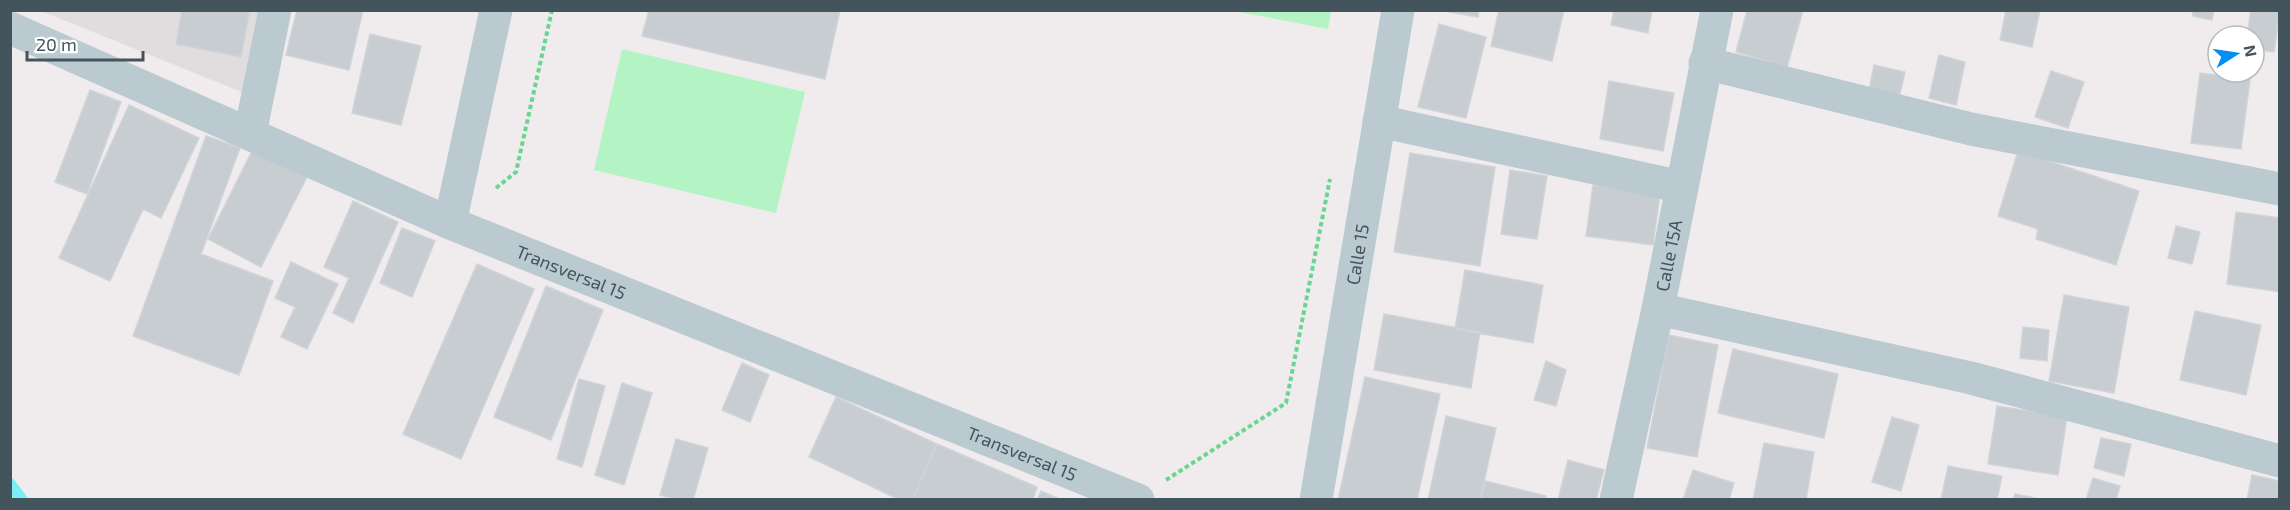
<svg xmlns="http://www.w3.org/2000/svg" width="2290" height="510" font-family="'Exo 2',sans-serif">
  <style>
    .education { fill: #e1dddf }
    .green { fill: #b4f4c4 }
    .lines { fill: none; stroke-linecap: round; stroke-linejoin: round }
    .stream { stroke: #7ceef6; stroke-width: 12 }
    .building { fill: #c8cdd2; stroke: #d0d4d9; stroke-width: 1.5 }
    .path { stroke: #68d690; stroke-width: 4; stroke-dasharray: 4.5 3; stroke-linecap: butt }
    .street { stroke: #bbcad1; stroke-width: 33 }
    .labels { text-anchor: middle; dominant-baseline: central; stroke-width: 6; stroke-linejoin: round; paint-order: stroke }
    .street-label { font-size: 18px; fill: #43545c; stroke: #fff }
  </style>
  <rect width="100%" height="100%" fill="#f0eced"/>
  <!-- education -->
  <path class="education" d="M41,11h220l-17,82z"/>
  <!-- green -->
  <path class="green" d="M1234,11h97l-3,18z
    M622,49l183,43 -29,121 -182,-43z"/>
  <g class="lines">
    <!-- stream -->
    <path class="stream" d="M10,484l12,16"/>
  </g>
  <!-- building -->
  <path class="building" d="M182,10h68l-9,47 -65,-13z
    M297,10h66l-14,60 -63,-15z
    M649,10h191l-15,69 -183,-43z
    M1439,10h40l-1,7z
    M1499,10h65l-12,51 -61,-15z
    M1614,10h38l-4,23 -37,-8z
    M1747,10h56l-16,57 -51,-15z
    M2006,10h34l-8,37 -32,-7z
    M2192,10h22l-2,10 -19,-4z
    M2251,10h29l-6,42 -20,-3v-13h-7z
    M1439,24l47,13 -20,81 -48,-11z
    M370,34l51,12 -20,79 -49,-12z
    M1939,55l26,7 -9,43 -27,-7z
    M1874,65l31,7 -6,26 -30,-7z
    M2051,71l33,11 -16,46 -33,-11z
    M2200,73l50,7 -9,69 -50,-6z
    M1609,81l65,12 -11,58 -63,-12z
    M90,90l31,12 -34,92 -32,-12z
    M129,105l70,33 -38,80 -18,-9 -33,72 -51,-23z
    M206,136l34,12 -39,106 72,27 -34,94 -106,-39z
    M254,147l54,28 -47,92 -53,-28z
    M2018,151l121,40 -23,74 -80,-26 2,-10 -40,-13z
    M1410,153l85,14 -15,99 -86,-14z
    M1510,170l37,6 -10,63 -36,-5z
    M1593,185l67,9 -7,51 -67,-9z
    M353,201l45,21 -45,101 -20,-10 16,-35 -25,-11z
    M2236,212l44,6v74l-53,-8z
    M2176,226l24,6 -8,32 -24,-6z
    M402,228l33,13 -23,56 -32,-14z
    M291,262l47,22 -31,65 -26,-12 14,-30 -20,-9z
    M477,264l57,25 -73,170 -58,-25z
    M1465,270l78,15 -10,58 -78,-14z
    M546,286l57,24 -52,130 -57,-23z
    M2064,295l65,12 -15,86 -65,-12z
    M2195,311l66,14 -15,70 -66,-15z
    M1384,314l96,18 -9,56 -97,-18z
    M2023,327l26,3 -2,31 -27,-3z
    M1669,335l49,10 -21,112 -50,-9z
    M1733,349l105,25 -14,64 -106,-25z
    M1546,361l20,9 -10,36 -22,-6z
    M742,363l27,12 -19,47 -28,-12z
    M1365,377l75,17 -23,106h-79z
    M579,379l26,7 -23,81 -25,-8z
    M622,383l30,10 -28,92 -29,-10z
    M836,397l101,47 -25,56h-12l-91,-43z
    M1997,406l70,11 -9,58 -70,-11z
    M1446,416l50,12 -16,72h-52z
    M1892,417l27,8 -18,66 -29,-9z
    M2101,438l30,6 -7,32 -30,-8z
    M676,439l32,9 -15,52h-15l-18,-5z
    M1764,443l50,9 -8,48h-53z
    M937,444l100,43 -4,13h-121z
    M1568,460l36,10 -8,30h-38z
    M1948,466l54,10 -5,24h-56z
    M1693,470l41,13 -5,17h-46z
    M2252,475l28,6v19h-33z
    M2093,478l27,8 -4,14h-30z
    M1485,481l61,15 -1,4h-64z
    M1041,491l21,9h-25z
    M2015,494l20,4 -1,2h-21z"/>
  <g class="lines">
    <!-- path -->
    <path class="path" d="M496,188l20,-16 36,-162
      M1166,480l120,-77 44,-224"/>
    <!-- street -->
    <g class="street">
      <path id="s1" d="M10,28l440,195 688,277"/>
      <path d="M1705,63l266,66 309,60"/>
      <path d="M1379,121l303,66"/>
      <path d="M250,134l25,-124"/>
      <path d="M450,223l46,-213"/>
      <path d="M1658,309l313,69 309,83"/>
      <path id="s2" d="M1316,500l82,-490"/>
      <path id="s3" d="M1616,500l42,-191 59,-299"/>
    </g>
  </g>
  <g class="labels">
    <!-- street labels -->
    <g class="street-label">
      <text stroke="none"><textPath href="#s2" startOffset="249">Calle 15</textPath></text>
      <text stroke="none"><textPath href="#s3" startOffset="250">Calle 15A</textPath></text>
      <text stroke="none"><textPath href="#s1" startOffset="612">Transversal 15</textPath></text>
      <text stroke="none"><textPath href="#s1" startOffset="1098">Transversal 15</textPath></text>
    </g>
  </g>
  <!-- border -->
  <rect width="2290" height="510" fill="none" stroke="#43545c" stroke-width="24"/>
  <!-- north arrow -->
  <g transform="translate(2236 54) rotate(78)"><circle r="28" fill="#ffffff" stroke="#b4bbbe" stroke-width="1.5"/>
  <path d="M0-4.5L10 22L0 15L-10 22Z" fill="#038ef3"/>
  <text y="-9" font-size="16" font-weight="bold" text-anchor="middle" fill="#43545c">N</text>
  </g>
  <!-- scale -->
  <path d="M27 51v9h116v-9" fill="none" stroke="#43545c" stroke-width="3"/>
  <text x="36" y="51" font-size="18" fill="#43545c" stroke="#ffffff" stroke-width="4.5" paint-order="stroke">20 m</text>
</svg>
